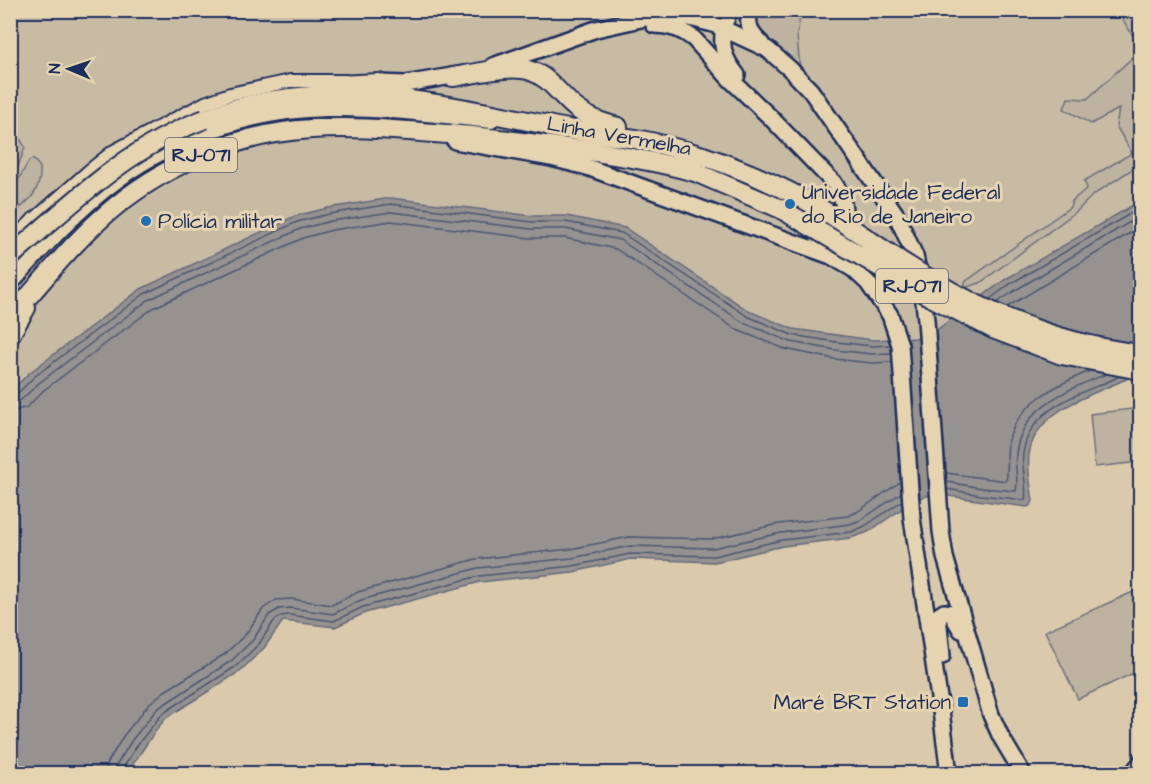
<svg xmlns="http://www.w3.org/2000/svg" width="1151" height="784" font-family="'Architects Daughter',sans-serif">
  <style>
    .built { fill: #c8bba4 }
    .green { fill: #beb2a0; stroke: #6c707f; stroke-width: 1.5 }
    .water { fill: #959290; stroke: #646a7c; stroke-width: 1.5 }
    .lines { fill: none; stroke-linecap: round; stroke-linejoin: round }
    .shore { stroke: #4c5772; stroke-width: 1.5 }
    .minor-casing { stroke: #1b2f5e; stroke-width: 14 }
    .tertiary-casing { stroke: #1b2f5e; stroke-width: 16 }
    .secondary-casing { stroke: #1b2f5e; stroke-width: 18 }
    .trunk-casing { stroke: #1b2f5e; stroke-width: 20 }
    .motorway-casing { stroke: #1b2f5e; stroke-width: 22 }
    .minor { stroke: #e6d3b0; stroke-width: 9 }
    .tertiary { stroke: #e6d3b0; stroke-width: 12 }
    .secondary { stroke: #e6d3b0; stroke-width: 14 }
    .trunk { stroke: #e6d3b0; stroke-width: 15 }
    .motorway { stroke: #e6d3b0; stroke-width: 18 }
    .motorway-bridge-casing { stroke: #1b2f5e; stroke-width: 22; stroke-linecap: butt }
    .motorway-bridge { stroke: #e6d3b0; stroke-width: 18 }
    .poi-dot { fill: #1f6fb2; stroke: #e6d3b0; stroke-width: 2 }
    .labels { text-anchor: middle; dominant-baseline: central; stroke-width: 6; stroke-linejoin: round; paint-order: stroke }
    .shield { fill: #e6d3b0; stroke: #586077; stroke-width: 1.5 }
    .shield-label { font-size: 20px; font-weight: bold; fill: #1b2f5e }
    .street-label { font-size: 21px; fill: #1b2f5e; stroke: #e6d3b0 }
    .poi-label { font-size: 21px; fill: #1b2f5e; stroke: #e6d3b0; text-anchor: start }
  </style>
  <rect width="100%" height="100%" fill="#dac9ab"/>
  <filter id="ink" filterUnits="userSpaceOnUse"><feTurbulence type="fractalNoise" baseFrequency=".0167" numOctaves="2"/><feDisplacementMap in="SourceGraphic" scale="12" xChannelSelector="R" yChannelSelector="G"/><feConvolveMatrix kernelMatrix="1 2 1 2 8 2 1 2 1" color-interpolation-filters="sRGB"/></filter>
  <g filter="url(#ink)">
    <!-- built -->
    <path class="built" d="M11,11h1129v190l-134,78 -75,55 -16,4 -42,2 -80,-11 -44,-19 -182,-94h-34l-142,-18 -96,18 -154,73 -112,84 -18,19z"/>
    <!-- green -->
    <path class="green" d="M755,11h46l-4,25 3,33h-3l-44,-42z
      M1124,11h16v36l-17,-27z
      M1133,57l7,5v102l-47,31 -16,16 -97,72 -16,5 1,-6 105,-75 2,-6 15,-13 -3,-7 48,-28 -16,-27 3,-17 -28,15 -27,-15 4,-11 19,1z
      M11,124l14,23 -7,20 -7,3z
      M33,159l7,8c2,23 -11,36 -29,47v-21l18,-32z
      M1140,408v54l-45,5 -5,-53z
      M1140,589v81l-62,29 -33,-68z"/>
    <!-- water -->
    <path class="water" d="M391,198l142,18h34l58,12 124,83 44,18 80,11 42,-2 16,-4 75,-55 134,-78v171c-36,21 -105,33 -111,83 -2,15 2,31 4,46l-2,4 -4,2 -93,-13 -18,5 -48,33 -17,6 -68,8 -68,16 -84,-3 -58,13 -93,10 -115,31 -30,14 -52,-6 -19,27 -25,24 -73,46 -10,12 -29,43h-116l-1,-381 19,-19 112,-84 154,-73 33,-8z"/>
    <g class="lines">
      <!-- shore -->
      <path class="shore" d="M990,299l20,-15 130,-76
        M998,302l16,-11 126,-75
        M1007,307l133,-80
        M10,396l7,-2 17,-17 110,-83 153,-72 32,-8 62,-10 141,18h34l56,11 125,83 45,19 44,7 37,4 18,-1
        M10,403l11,-3 18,-17 109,-83 152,-71 31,-8 60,-9 140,17h35l54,11 124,83 47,19 44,8 37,4 20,-1
        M10,412l17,-5 17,-17 109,-82 150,-70 29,-8 59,-9 139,17h35l51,11 121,81 48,19 49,10 38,4 20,-1
        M946,473l60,8c3,-11 0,-25 2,-38 9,-40 48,-58 82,-72
        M947,482l35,6 34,3c3,-11 -2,-25 0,-37 5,-48 52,-64 90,-80
        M947,489l34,6 44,5c3,-14 -4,-31 -2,-46 6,-48 59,-60 95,-77
        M106,774l2,-12 16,-27 26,-32 15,-12 60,-37 21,-20 17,-25 13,-9 15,-1 41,6 26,-13 118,-33 95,-10 58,-12 83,2 67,-15 69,-8 9,-4 43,-30
        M115,774l1,-8 16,-26 25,-31 74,-48 22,-21 16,-25 10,-6 11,-1 43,6 28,-14 117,-32 94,-10 58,-12 83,2 68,-15 69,-9 11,-4 40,-27
        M122,774l1,-6 15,-24 24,-30 73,-47 24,-23 15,-23 7,-5 8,-1 45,6 29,-14 116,-31 94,-10 57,-12 84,2 68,-16 69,-8 14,-6 37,-25"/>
      <defs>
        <path id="minor" d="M1128,774l12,-15"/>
        <path id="tertiary" d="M724,28l8,-18
          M10,241l79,-70 25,-20 91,-48 25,-9 60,-13h55"/>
        <path id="secondary" d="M17,245l17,-25
          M10,285c33,-37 68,-76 108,-105 59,-43 136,-70 209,-71 55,-1 109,6 164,12"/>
        <path id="trunk" d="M749,10c-2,14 1,24 12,33
          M654,25c16,0 28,4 40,14l36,40 39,37 65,67c15,21 16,53 -16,54
          M724,28c-4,20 1,32 13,47
          M493,66l103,-37 54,-12 40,1 23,6 54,25 23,20 21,22 86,125 18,40 8,37 3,27 15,211 4,26 46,158 10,22 22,37
          M379,83l26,1 59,-10
          M455,141l96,17 36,9 244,89 22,13 15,14 22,32 10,30 12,173 29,193 8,63
          M942,656l-4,-40 6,-4 7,1 10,17"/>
        <path id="motorway" d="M453,77c22,-3 57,-13 78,-6 19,6 30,26 46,38 13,10 26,14 41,18
          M336,85l43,-2
          M205,119c120,-49 252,-11 373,12 19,4 39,5 58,8 23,4 45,11 67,17
          M10,318c34,-39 67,-81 107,-113 55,-44 125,-72 195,-76 46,-3 91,2 137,5 42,3 84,9 126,15 41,6 81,12 120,23
          M10,335l16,-27"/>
      </defs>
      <!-- minor casing -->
      <use href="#minor" class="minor-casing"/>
      <!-- tertiary casing -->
      <use href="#tertiary" class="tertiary-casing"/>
      <!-- secondary casing -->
      <use href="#secondary" class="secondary-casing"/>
      <!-- trunk casing -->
      <use href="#trunk" class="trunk-casing"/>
      <!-- motorway casing -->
      <use href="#motorway" class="motorway-casing"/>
      <!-- minor -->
      <use href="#minor" class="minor"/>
      <!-- tertiary -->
      <use href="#tertiary" class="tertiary"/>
      <!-- secondary -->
      <use href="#secondary" class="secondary"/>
      <!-- trunk -->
      <use href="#trunk" class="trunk"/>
      <!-- motorway -->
      <use href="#motorway" class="motorway"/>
      <defs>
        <path id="motorway-bridge" d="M703,156c42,14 82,32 120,54 38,23 73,50 112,72 63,37 133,63 205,72
          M695,172l86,37 148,87 64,33 69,26 78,15
          M10,257c61,-53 118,-110 195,-138"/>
      </defs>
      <!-- motorway-bridge casing -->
      <use href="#motorway-bridge" class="motorway-bridge-casing"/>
      <!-- motorway-bridge -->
      <use href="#motorway-bridge" class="motorway-bridge"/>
    </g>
  </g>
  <!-- markers -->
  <g class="poi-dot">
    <circle cx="790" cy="204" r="6"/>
    <circle cx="146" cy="221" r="6"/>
    <rect x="957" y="696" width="12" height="12" rx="3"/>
  </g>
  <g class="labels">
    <!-- shield labels -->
    <g class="shield">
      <rect x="165" y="138" width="72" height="34" rx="4.5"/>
      <rect x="876" y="269" width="72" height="34" rx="4.5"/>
    </g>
    <g class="shield-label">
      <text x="201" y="155">RJ-071</text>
      <text x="912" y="286">RJ-071</text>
    </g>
    <!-- street labels -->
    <g class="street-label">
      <text transform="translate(619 136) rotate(10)">Linha Vermelha</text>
    </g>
    <!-- poi labels -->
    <g class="poi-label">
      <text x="802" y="192">Universidade Federal<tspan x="802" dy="24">do Rio de Janeiro</tspan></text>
      <text x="158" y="221">Polícia militar</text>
      <text x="951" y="702" text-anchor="end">Maré BRT Station</text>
    </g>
  </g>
  <!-- margin -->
  <rect width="1151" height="784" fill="none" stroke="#e6d3b0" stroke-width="36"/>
  <rect x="18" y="18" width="1115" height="748" fill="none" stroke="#1b2f5e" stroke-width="2" filter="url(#ink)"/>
  <!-- north arrow -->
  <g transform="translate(69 69) rotate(272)" stroke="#e6d3b0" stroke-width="4.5" paint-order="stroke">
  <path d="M0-4.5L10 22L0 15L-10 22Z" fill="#1b2f5e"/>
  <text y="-9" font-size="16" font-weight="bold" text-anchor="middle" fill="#1b2f5e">N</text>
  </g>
</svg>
